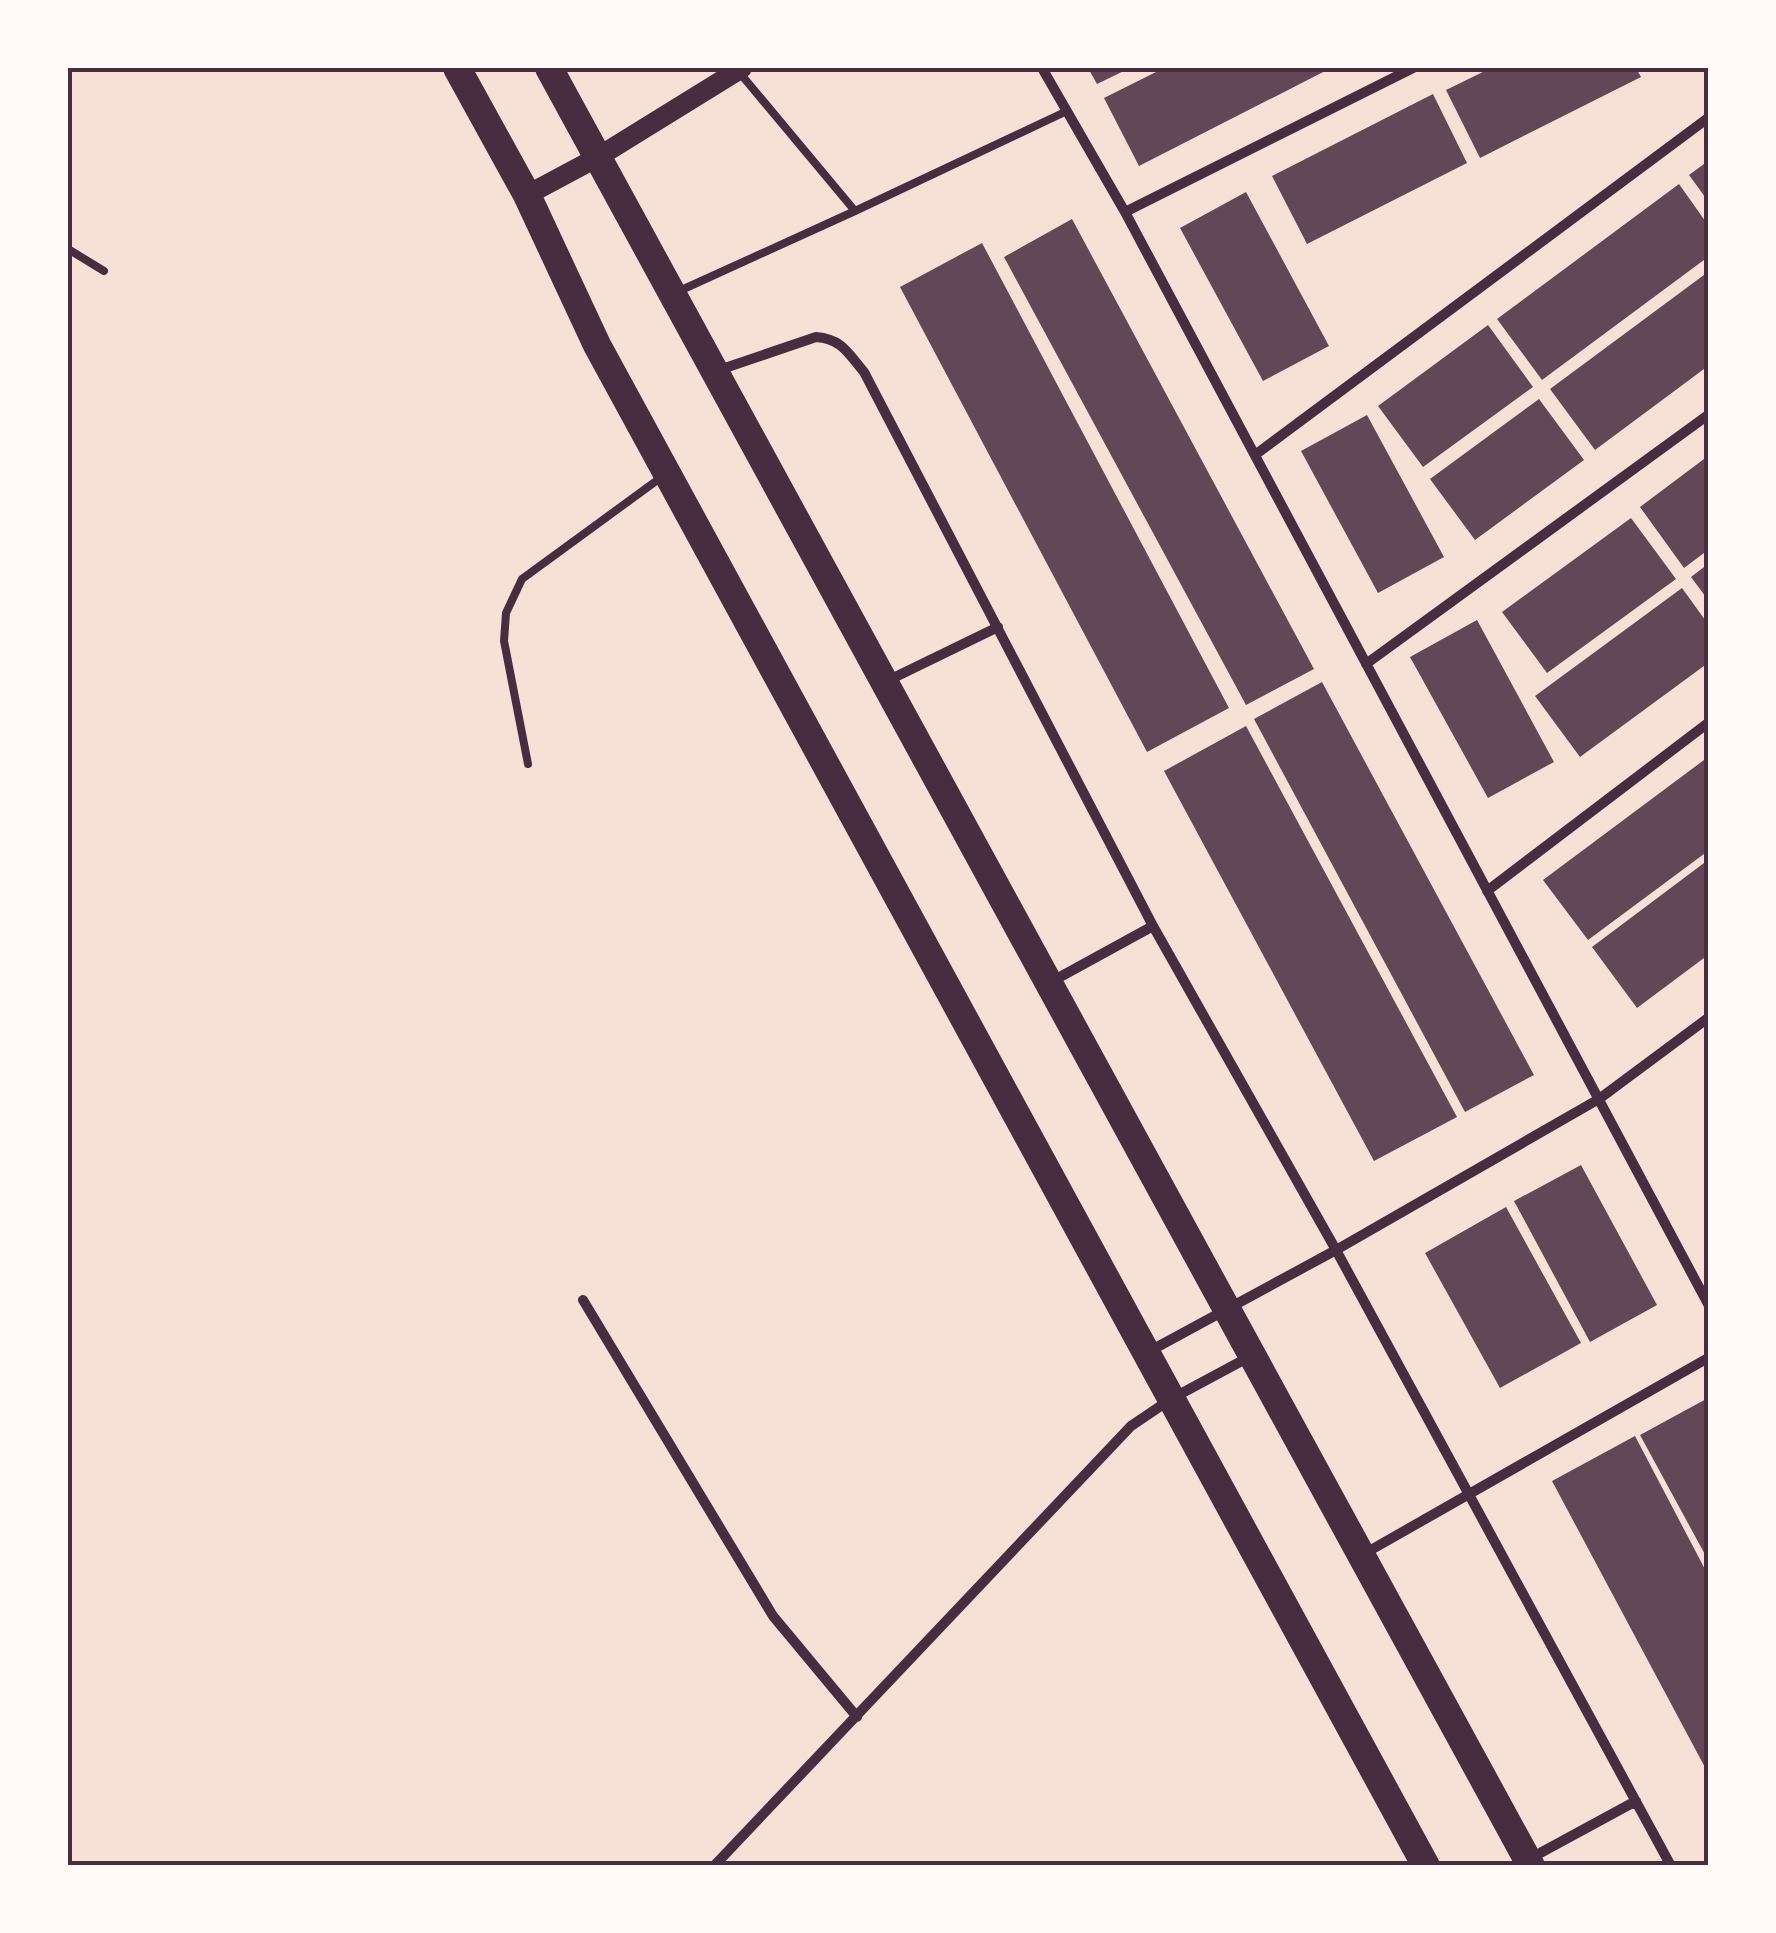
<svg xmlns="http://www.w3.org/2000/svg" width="1776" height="1933" font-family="Manrope,sans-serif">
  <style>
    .building { fill: #644757 }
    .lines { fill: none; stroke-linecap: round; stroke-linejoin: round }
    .service { stroke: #4a2c40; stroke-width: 8 }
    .minor { stroke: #4a2c40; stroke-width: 10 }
    .secondary { stroke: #4a2c40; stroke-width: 20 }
    .trunk { stroke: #4a2c40; stroke-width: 28 }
    .neatline { fill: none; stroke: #4a2c40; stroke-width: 4 }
  </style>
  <rect width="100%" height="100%" fill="#f7e1d7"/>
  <!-- building -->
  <path class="building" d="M1088,68h42l-33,16z
    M1164,68h167l-192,98 -35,-68z
    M1491,68h145l5,9 -161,81 -34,-68z
    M1433,94l34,69 -160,81 -35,-68z
    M1708,161v40l-19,-26z
    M1679,184l29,41v32l-166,123 -45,-61z
    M1246,192l83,154 -66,35 -83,-153z
    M1072,219l242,450 -68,36 -242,-448z
    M982,243l247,465 -82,44 -247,-465z
    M1708,272v94l-113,84 -45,-61z
    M1488,325l45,62 -110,80 -45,-61z
    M1539,399l45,61 -109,80 -45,-61z
    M1367,415l77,142 -66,36 -77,-142z
    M1708,456v94l-24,18 -44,-61z
    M1631,518l45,61 -129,94 -45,-61z
    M1708,564v36l-17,-23z
    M1682,588l26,36v39l-128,94 -45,-61z
    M1477,620l77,142 -66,36 -78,-141z
    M1322,682l212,393 -69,37 -211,-393z
    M1246,726l211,391 -83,44 -210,-390z
    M1708,757v94l-120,89 -45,-60z
    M1708,860v95l-71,53 -45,-61z
    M1581,1165l76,140 -67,37 -76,-141z
    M1506,1207l75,136 -81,45 -75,-135z
    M1708,1398v162l-68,-125z
    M1635,1436l73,139v198l-156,-292z"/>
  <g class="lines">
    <!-- service -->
    <path class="service" d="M739,72l116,139
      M68,249l36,22
      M677,292l178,-81 212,-100
      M528,764l-24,-123 2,-28 16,-34 141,-103"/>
    <!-- minor -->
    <path class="minor" d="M1042,68l83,144 583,1092
      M1125,212l288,-144
      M716,371l100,-34c26,2 32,16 48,35l289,554 183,324 335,616
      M1255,455l453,-337
      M1366,664l342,-249
      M887,681l111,-54
      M1487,891l221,-168
      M1049,983l104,-57
      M583,1300l190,316 84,101
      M1148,1352l188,-102 263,-151 109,-81
      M1362,1555l346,-197
      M1531,1858l105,-57
      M714,1866l417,-440 40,-27 80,-43"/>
    <!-- secondary -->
    <path class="secondary" d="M527,195l71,-38 144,-89"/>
    <!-- trunk -->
    <path class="trunk" d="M457,68l70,127 70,150 829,1521
      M549,68l982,1798"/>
  </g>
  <!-- border -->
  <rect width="1776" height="1933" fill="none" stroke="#fffaf5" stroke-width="140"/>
  <rect x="70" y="70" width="1636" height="1793" class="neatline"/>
</svg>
